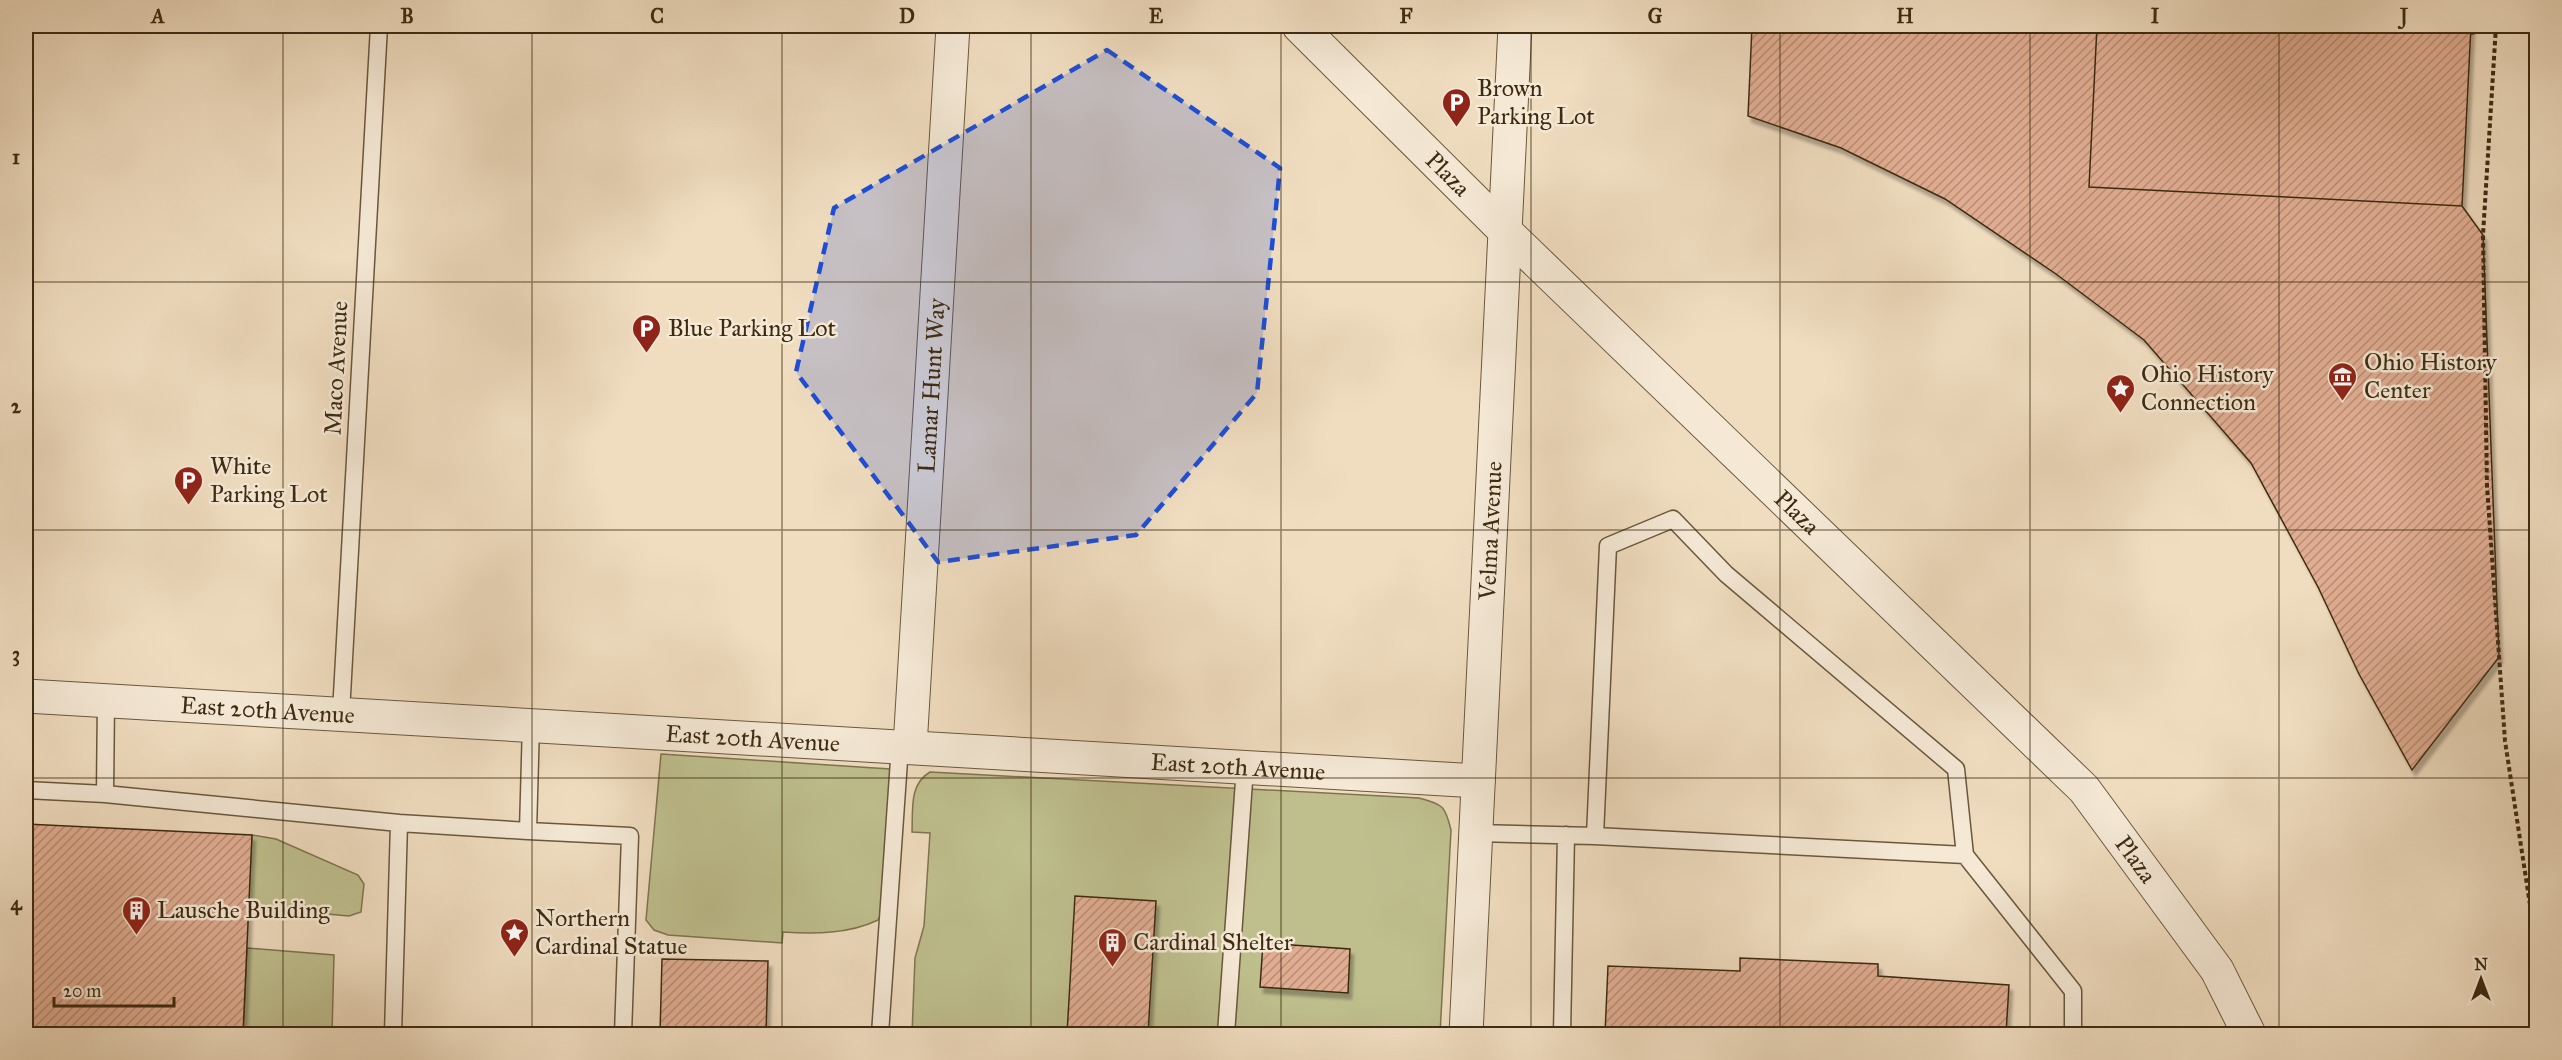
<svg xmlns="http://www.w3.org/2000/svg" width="2562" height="1060" font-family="'IM FELL Great Primer',serif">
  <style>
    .green { fill: #bfbf8e; stroke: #7e7550; stroke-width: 1.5 }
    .building { fill: url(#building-hatch); stroke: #3d2b11; stroke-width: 1.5; filter: url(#shadow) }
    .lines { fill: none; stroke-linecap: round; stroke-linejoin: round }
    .service-casing { stroke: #6a583d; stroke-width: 19 }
    .minor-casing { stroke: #6a583d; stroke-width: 35 }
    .path { stroke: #3d2b11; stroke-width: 4; stroke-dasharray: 4.5 3; stroke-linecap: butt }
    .service { stroke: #f5e9d6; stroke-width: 16 }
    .minor { stroke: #f5e9d6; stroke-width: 33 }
    .marked { fill: #1d4ed8; fill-opacity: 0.2; stroke: #1d4ed8; stroke-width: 4.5; stroke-dasharray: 12 8; stroke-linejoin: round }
    .grid { fill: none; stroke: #3d2b11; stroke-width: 1.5; stroke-opacity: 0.55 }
    .labels { text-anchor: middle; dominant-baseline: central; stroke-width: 5; stroke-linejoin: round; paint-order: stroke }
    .poi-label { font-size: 24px; fill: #3d2b11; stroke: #f5e9d6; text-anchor: start }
    .street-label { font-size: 24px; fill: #3d2b11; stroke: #f5e9d6 }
    .neatline { fill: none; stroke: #3d2b11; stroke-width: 2 }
    .grid-label { font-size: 20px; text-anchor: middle; font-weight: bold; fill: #3d2b11 }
  </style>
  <defs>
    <pattern id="building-hatch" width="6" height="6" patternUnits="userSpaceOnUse" patternTransform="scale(1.5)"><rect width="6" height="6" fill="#e1ad92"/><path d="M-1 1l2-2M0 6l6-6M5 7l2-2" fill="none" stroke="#b88d76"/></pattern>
    <filter id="shadow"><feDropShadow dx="3.5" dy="6" stdDeviation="1.5" flood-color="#0004"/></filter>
  </defs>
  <rect width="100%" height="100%" fill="#f0ddc0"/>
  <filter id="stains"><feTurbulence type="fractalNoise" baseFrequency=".00333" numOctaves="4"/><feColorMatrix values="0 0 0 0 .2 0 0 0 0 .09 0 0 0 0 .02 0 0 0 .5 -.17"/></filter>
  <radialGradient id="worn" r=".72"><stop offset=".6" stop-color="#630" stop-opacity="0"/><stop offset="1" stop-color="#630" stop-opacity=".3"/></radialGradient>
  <!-- green -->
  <path class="green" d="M661,754l229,15 -6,139 -6,12c-29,14 -63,14 -95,12l-1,11 -114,-8 -14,-5 -8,-10z
    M930,772l489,26c24,7 26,7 32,32l-11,204h-528l3,-76 9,-32 6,-93 -18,-1c1,-22 -3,-48 18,-60z
    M252,835l24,4 82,36 6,9 -3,28 -12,4 -101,-9z
    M247,948l87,7 -2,79h-89z"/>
  <!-- building -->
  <path class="building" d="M1752,26h719l-9,180 21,29 16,422 -87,113 -53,-96 -41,-87 -67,-124 -107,-123 -88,-66 -111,-75 -104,-51 -93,-32z
    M2097,26h374l-9,180 -373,-19z
    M26,824l226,11 -9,199h-217z
    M1075,896l81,5 -8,133h-81z
    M1263,943l87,6 -2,44 -88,-6z
    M1740,958l138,6v12l131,9 -3,49h-401l3,-68 132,5z
    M662,959l106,2 -2,73h-106z
    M1257,1031l86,3h-86z"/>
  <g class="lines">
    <defs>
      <path id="service" d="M341,713l38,-687
        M531,724l-3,107 102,5 -7,198
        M26,790l79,4 1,-94
        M105,794l294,29 -6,211
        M399,823l129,8
        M1476,833l119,3
        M1965,855l-9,-86 -230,-195 -53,-55 -65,27 -13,290 370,19 108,136v43
        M880,1034l20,-288
        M1226,1034l19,-267
        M1562,1034l4,-199"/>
      <g id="minor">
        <path id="s1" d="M1299,26l205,204 580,559 133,181 32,64"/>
        <path id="s2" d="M26,696l1452,85"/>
        <path id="s3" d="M910,747l43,-721"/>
        <path id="s4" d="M1466,1034l49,-1008"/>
      </g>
    </defs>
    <!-- service casing -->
    <use href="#service" class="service-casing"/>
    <!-- minor casing -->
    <use href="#minor" class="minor-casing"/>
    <!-- path -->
    <path class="path" d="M2496,26l-13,209 4,251 18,255 31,203
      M2471,33l24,-5 41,3"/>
    <!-- service -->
    <use href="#service" class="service"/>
    <!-- minor -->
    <use href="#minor" class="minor"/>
  </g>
  <!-- marked area -->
  <path class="marked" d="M1107,50l173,118 -23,225 -121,142 -198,27 -142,-190 38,-164z"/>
  <!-- grid -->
  <path class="grid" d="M283,26v1008M532,26v1008M782,26v1008M1031,26v1008M1281,26v1008M1531,26v1008M1780,26v1008M2030,26v1008M2279,26v1008M26,282h2510M26,530h2510M26,778h2510"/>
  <!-- icons -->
  <defs>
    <symbol id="parking-pin" viewBox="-11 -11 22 30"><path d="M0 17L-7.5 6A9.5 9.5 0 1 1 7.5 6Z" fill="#8f2418" stroke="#f5e9d6"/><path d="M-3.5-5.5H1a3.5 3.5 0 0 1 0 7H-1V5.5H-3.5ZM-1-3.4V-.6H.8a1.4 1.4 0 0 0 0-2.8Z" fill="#fff"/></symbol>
    <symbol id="museum-pin" viewBox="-11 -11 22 30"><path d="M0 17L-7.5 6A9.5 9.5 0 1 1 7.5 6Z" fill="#8f2418" stroke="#f5e9d6"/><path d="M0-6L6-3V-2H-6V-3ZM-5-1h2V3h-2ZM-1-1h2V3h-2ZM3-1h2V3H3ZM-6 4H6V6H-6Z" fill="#fff"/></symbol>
    <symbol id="sight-pin" viewBox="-11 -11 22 30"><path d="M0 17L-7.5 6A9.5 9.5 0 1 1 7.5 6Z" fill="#8f2418" stroke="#f5e9d6"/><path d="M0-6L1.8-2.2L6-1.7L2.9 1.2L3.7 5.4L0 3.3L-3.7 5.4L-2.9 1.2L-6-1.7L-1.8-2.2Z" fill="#fff"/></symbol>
    <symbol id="building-pin" viewBox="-11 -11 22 30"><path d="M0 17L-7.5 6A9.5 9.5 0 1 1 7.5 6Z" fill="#8f2418" stroke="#f5e9d6"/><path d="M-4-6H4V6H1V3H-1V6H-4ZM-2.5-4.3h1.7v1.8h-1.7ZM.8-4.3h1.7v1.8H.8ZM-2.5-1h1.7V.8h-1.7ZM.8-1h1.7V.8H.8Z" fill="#fff"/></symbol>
  </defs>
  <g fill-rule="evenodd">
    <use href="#parking-pin" x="1440" y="86" width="33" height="45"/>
    <use href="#parking-pin" x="630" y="312" width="33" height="45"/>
    <use href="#museum-pin" x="2326" y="360" width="33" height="45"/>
    <use href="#sight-pin" x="2104" y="372" width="33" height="45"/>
    <use href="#parking-pin" x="172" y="464" width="33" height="45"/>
    <use href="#building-pin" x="120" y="894" width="33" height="45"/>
    <use href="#sight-pin" x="498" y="916" width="33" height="45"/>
    <use href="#building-pin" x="1096" y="926" width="33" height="45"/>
  </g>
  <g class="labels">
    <!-- poi labels -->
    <g class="poi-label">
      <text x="1477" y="88">Brown<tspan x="1477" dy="28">Parking Lot</tspan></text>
      <text x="668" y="328">Blue Parking Lot</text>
      <text x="2364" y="362">Ohio History<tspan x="2364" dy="28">Center</tspan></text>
      <text x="2141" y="374">Ohio History<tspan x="2141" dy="28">Connection</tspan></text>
      <text x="210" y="466">White<tspan x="210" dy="28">Parking Lot</tspan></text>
      <text x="157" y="910">Lausche Building</text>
      <text x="535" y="918">Northern<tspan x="535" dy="28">Cardinal Statue</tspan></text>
      <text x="1133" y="942">Cardinal Shelter</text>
    </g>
    <!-- street labels -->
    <g class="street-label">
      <text stroke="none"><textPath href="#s1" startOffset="210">Plaza</textPath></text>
      <text transform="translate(336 368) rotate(-87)">Maco Avenue</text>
      <text stroke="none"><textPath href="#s3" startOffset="362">Lamar Hunt Way</textPath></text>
      <text stroke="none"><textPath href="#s1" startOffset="696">Plaza</textPath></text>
      <text stroke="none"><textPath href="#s4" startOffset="504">Velma Avenue</textPath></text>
      <text stroke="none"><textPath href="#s2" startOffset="242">East 20th Avenue</textPath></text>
      <text stroke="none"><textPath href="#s2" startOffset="728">East 20th Avenue</textPath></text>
      <text stroke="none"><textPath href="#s2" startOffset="1214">East 20th Avenue</textPath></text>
      <text stroke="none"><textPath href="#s1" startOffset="1182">Plaza</textPath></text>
    </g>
  </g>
  <!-- margin -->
  <rect width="2562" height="1060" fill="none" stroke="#f0ddc0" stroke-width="66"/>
  <!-- north arrow -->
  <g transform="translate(2481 979)" stroke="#f5e9d6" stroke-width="4.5" paint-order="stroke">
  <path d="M0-4.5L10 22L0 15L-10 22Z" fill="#3d2b11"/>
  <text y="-9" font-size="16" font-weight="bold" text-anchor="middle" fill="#3d2b11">N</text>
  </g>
  <!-- scale -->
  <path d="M54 997v9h120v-9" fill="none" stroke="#3d2b11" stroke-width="3"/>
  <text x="63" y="997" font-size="18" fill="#3d2b11" stroke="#f5e9d6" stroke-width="4.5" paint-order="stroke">20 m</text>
  <rect x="33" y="33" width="2496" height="994" class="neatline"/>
  <g class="grid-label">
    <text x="158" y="23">A</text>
    <text x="407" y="23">B</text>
    <text x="657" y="23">C</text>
    <text x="907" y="23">D</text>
    <text x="1156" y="23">E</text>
    <text x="1406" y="23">F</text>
    <text x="1655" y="23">G</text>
    <text x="1905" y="23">H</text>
    <text x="2155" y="23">I</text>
    <text x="2404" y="23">J</text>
    <text x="16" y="164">1</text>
    <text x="16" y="413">2</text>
    <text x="16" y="661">3</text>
    <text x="16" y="910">4</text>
  </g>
  <rect width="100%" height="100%" filter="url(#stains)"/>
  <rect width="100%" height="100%" fill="url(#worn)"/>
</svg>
